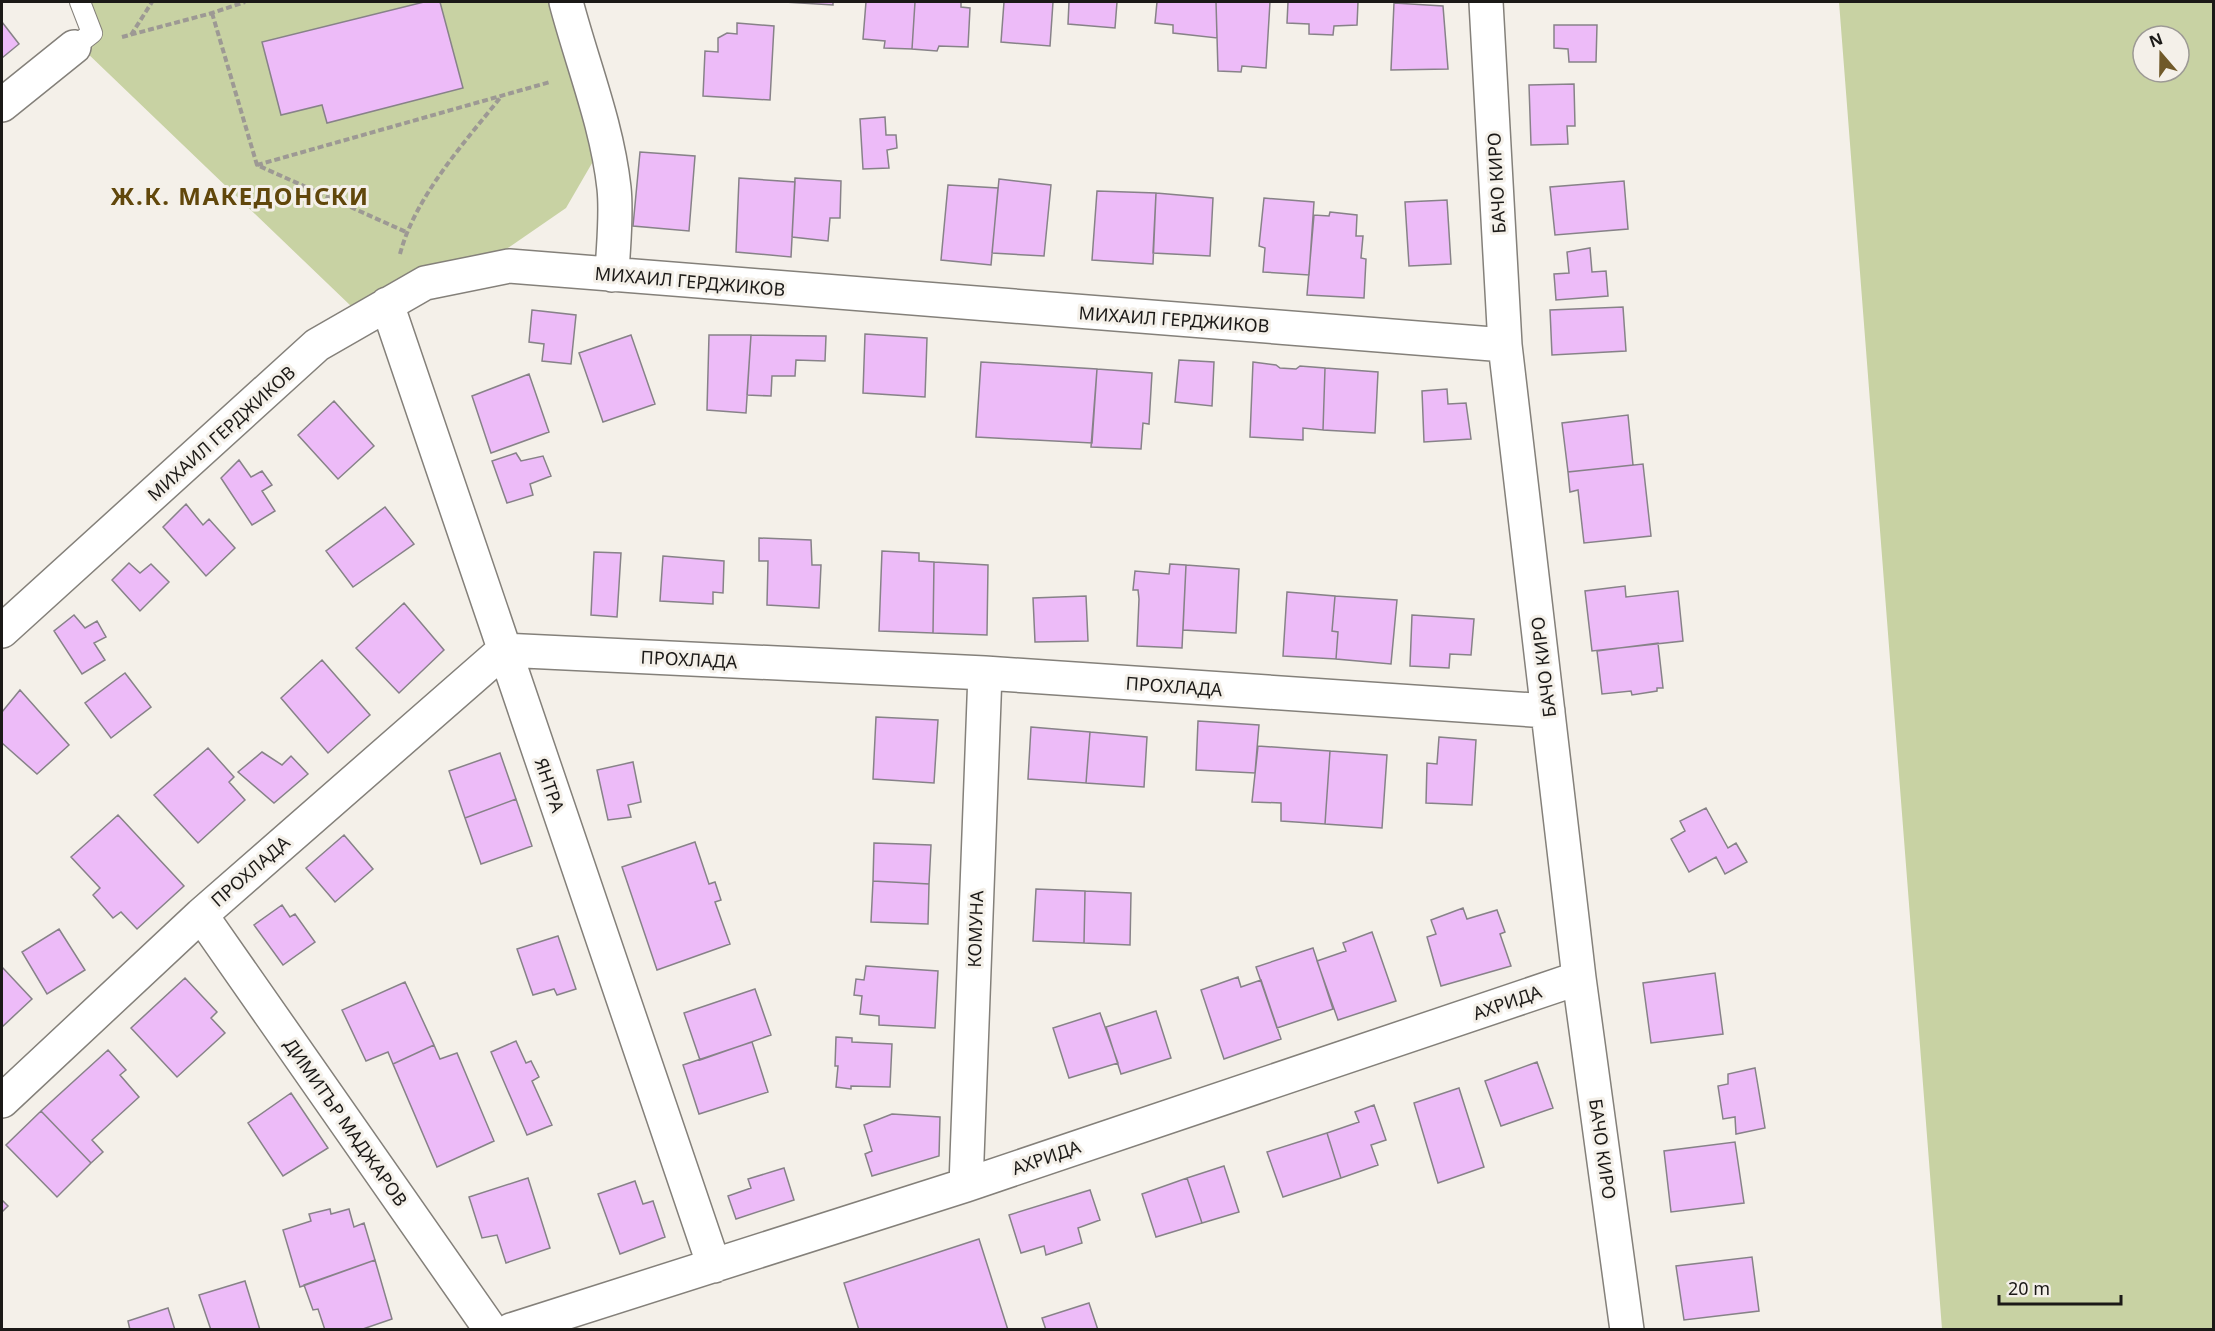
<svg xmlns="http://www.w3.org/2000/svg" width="2215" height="1331" font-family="'Noto Sans',sans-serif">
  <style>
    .green { fill: #c8d2a3; fill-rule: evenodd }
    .building { fill: #edbbf8; stroke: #878288; stroke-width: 1.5 }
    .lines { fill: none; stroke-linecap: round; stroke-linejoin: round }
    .service-casing { stroke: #84807a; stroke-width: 22 }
    .minor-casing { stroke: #84807a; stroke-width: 36 }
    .path { stroke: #9d9994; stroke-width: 4; stroke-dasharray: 6 3; stroke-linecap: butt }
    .service { stroke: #fff; stroke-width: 20 }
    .minor { stroke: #fff; stroke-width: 33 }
    .labels { text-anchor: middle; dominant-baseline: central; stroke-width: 6; stroke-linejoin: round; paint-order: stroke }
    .street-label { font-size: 18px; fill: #1b1917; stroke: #f4f0e9 }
    .district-label { font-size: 24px; font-weight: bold; letter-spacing: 1.5px; fill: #61470b; stroke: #f4f0e9 }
  </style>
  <rect width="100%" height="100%" fill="#f4f0e9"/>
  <!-- green -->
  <path class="green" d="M89,2h477l29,156 -29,50 -61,42 -153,57 -268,-257z
    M1839,2h374v1327h-271zM2143,36h36v36h-36z"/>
  <!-- building -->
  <path class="building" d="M424,2h16l23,86 -136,35 -5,-18 -41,10 -19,-73z
    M784,2h49v3z
    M866,2h49l-3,47 -28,-1 1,-7 -22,-2z
    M915,2h46v5l9,1 -2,39 -29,-1 -2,5 -25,-2z
    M1004,2h49l-3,44 -49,-4z
    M1069,2h48l-2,26 -47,-4z
    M1157,2h59l1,36 -44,-5v-8l-18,-2z
    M1216,2h54l-4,66 -24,-2 -1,6 -23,-1z
    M1288,2h70l-1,23 -23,1 -1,9 -24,-1v-10l-22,-1z
    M1394,3l49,3 5,63 -57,1z
    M2,22l17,22 -17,14z
    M737,23l37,3 -4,74 -67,-4 2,-45 13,1v-14l9,-5 10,1z
    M1554,25h43l-1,37h-27l-1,-13 -14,-1z
    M1574,84l1,42h-8l1,18 -37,1 -2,-60z
    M885,117l1,18h10l1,13 -10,2 2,18 -26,1 -3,-50z
    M640,152l55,4 -6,75 -56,-5z
    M739,178l56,4 -4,75 -55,-5z
    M795,178l46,3 -1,37h-10l-2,23 -36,-4z
    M999,179l52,6 -7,71 -52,-3z
    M1624,181l4,48 -73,6 -5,-48z
    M948,185l50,3 -7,77 -50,-5z
    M1097,191l59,2 -3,71 -61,-4z
    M1156,193l57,5 -3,58 -57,-3z
    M1264,198l50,4 -5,73 -46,-3 2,-24 -6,-2z
    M1447,200l4,64 -42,2 -4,-64z
    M1330,212l27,3 -1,21h7l-2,22 5,1 -2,39 -57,-3 7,-80 15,1z
    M1590,248l2,24 14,-1 2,25 -52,4 -2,-26 15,-1 -2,-21z
    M1623,307l3,44 -74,4 -2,-45z
    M532,310l44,5 -5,49 -29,-3 2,-17 -15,-2z
    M865,334l62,4 -2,59 -62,-4z
    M631,335l24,69 -52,18 -24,-69z
    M709,335h42l-5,78 -39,-3z
    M751,335l75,1 -1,25 -29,-1 -1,16h-23l-1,20 -24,-1z
    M1179,360l35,2 -2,44 -37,-4z
    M981,362l116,7 -5,74 -116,-6z
    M1253,362l23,3 4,3 16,1 4,-3 25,2 -2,62 -20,-2v12l-53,-3z
    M1325,368l53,4 -3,61 -52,-3z
    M1097,369l55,4 -3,51 -6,-1 -2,26 -50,-2z
    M529,374l20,58 -58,21 -19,-57z
    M1447,389l1,15 18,-1 5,36 -47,3 -2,-51z
    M334,401l40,45 -36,33 -40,-44z
    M1628,415l5,50 -65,7 -6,-49z
    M516,453l5,8 22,-5 8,20 -21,8 3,11 -26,8 -15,-42z
    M239,460l12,17 11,-6 10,14 -10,6 13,20 -23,14 -31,-47z
    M1643,464l8,72 -67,7 -6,-53 -8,2 -2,-20z
    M186,504l17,21 6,-6 26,29 -29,28 -43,-49z
    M385,507l29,37 -61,43 -27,-36z
    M759,538l52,2 1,25h9l-2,43 -52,-3 1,-44h-9z
    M882,551l37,2v8l15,1 -1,71 -54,-2z
    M594,552l27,1 -4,64 -26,-2z
    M663,556l61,5 -1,32 -10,-1v12l-53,-3z
    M934,562l54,3 -1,70 -54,-2z
    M129,563l11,10 11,-9 18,18 -29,29 -28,-31z
    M1170,564l16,1 -4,83 -45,-2 2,-47 -1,-9h-5l2,-19 34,3z
    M1186,565l53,4 -3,64 -53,-3z
    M1625,586l1,11 52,-6 5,50 -91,10 -7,-60z
    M1287,592l48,4 -3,35 6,1 -2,27 -53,-3z
    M1086,596l2,45 -53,1 -2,-44z
    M1335,596l62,4 -6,64 -55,-5 2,-27 -6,-1z
    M404,603l40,47 -45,43 -43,-45z
    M74,615l11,13 12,-7 9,16 -12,6 11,17 -23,14 -28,-43z
    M1412,615l62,4 -3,36 -21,-1 -1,14 -39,-2z
    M1658,643l5,45h-6v3l-25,4 -1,-4 -29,3 -5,-43z
    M322,660l48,55 -42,38 -47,-55z
    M125,673l26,34 -40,31 -26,-35z
    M20,690l49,55 -32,29 -35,-31v-31z
    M876,717l62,3 -4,63 -61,-4z
    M1198,721l61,4 -4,48 -59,-3z
    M1031,727l59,5 -4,51 -58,-4z
    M1090,732l57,5 -3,50 -58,-4z
    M1439,737l37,3 -4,65 -46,-2 1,-40 10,1z
    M1258,746l72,5 -5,73 -44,-3v-18l-29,-1z
    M208,748l26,29 -5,5 16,18 -47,43 -44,-48z
    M1330,751l57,4 -5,73 -57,-4z
    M262,752l20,13 9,-9 17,18 -34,29 -36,-31z
    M500,753l16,46 -51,19 -16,-47z
    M633,762l8,40 -13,3 3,12 -23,3 -11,-50z
    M516,799l16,47 -51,18 -16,-46z
    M1706,808l22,40 8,-5 11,19 -22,12 -9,-17 -27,15 -18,-33 14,-8 -5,-10z
    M118,815l66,71 -47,43 -16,-17 -8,6 -20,-23 7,-7 -29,-31z
    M344,835l29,34 -38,33 -29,-34z
    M695,842l14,42 6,-2 6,18 -6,2 15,42 -73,26 -35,-103z
    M874,843l57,2 -2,39 -56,-3z
    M873,881l56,3 -1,40 -57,-2z
    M1036,889l49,2 -1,52 -51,-2z
    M1085,891l46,2 -1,52 -46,-2z
    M282,905l8,12 5,-3 20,28 -32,23 -29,-40z
    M1463,908l4,11 30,-9 8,22 -5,2 11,32 -70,20 -14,-49 9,-3 -5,-14z
    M59,929l26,41 -38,24 -25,-42z
    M1372,932l24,69 -58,19 -21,-59 29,-10 -3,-8z
    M558,936l18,53 -19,6 -3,-6 -21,6 -16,-46z
    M1313,948l20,61 -56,19 -21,-61z
    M866,966l72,5 -3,57 -56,-3v-9l-19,-2 2,-18 -8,-1 2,-16 8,1z
    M2,967l30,32 -30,28z
    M1715,973l8,61 -72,9 -8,-60z
    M1238,977l3,10 20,-7 20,59 -57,20 -23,-69z
    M185,978l32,34 -6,6 14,15 -48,44 -46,-49z
    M405,982l29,63 -41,19 -5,-12 -22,9 -24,-51z
    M755,989l16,46 -71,25 -16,-47z
    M1156,1011l15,47 -50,16 -15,-47z
    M1100,1013l18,50 -49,15 -16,-50z
    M836,1037l16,1v4l40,2 -2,43 -39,-1v3l-15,-2 2,-21h-3z
    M516,1041l10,22 5,-2 8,16 -7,4 20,44 -25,10 -36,-83z
    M752,1042l16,50 -69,22 -16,-49z
    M434,1045l6,14 17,-6 37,88 -57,26 -44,-103z
    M108,1050l18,20 -6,5 19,22 -47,43 11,12 -12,11 -50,-52z
    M1537,1062l16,46 -52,18 -16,-45z
    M1755,1068l10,60 -29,6 -1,-17 -12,2 -5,-33 10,-2v-10z
    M1459,1088l25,79 -46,16 -24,-80z
    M291,1093l37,55 -45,28 -35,-53z
    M1374,1105l12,35 -15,5 7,20 -37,13 -14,-45 32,-11 -4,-10z
    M41,1111l50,52 -34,34 -51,-52z
    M892,1114l48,3 -1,39 -67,20 -7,-22 7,-3 -8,-26z
    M1327,1133l14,45 -58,19 -16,-45z
    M1735,1142l9,61 -73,9 -7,-61z
    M1224,1166l15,46 -37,11 -15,-45z
    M784,1168l10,32 -58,19 -8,-23 23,-8 -3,-9z
    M528,1178l22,70 -44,15 -9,-28 -15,3 -13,-41z
    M1187,1178l15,45 -46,14 -14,-43z
    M635,1181l8,23 10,-3 12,36 -45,17 -22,-60z
    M1090,1190l10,30 -22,8 4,15 -36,12 -2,-9 -23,7 -12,-38z
    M2,1200l6,6 -6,6z
    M330,1209l1,5 18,-5 5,18 10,-4 11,37 -75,27 -17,-57 28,-9 -2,-7z
    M979,1239l29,91h-149l-15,-47z
    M1752,1257l7,54 -75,9 -8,-54z
    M375,1260l17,59 -32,11h-35l-7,-21 -5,1 -9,-25z
    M245,1281l15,49h-49l-12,-35z
    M1089,1303l9,27h-52l-4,-12z
    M168,1308l7,22h-45l-2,-9z"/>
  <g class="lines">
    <defs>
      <path id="service" d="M74,47l18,-14 -12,-31"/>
      <path id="minor" d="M566,2c16,61 41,122 48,186 3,28 -1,59 -2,87
        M1486,2l19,343 74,633 48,352
        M2,105l72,-58
        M387,304l327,962
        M2,631l315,-286 108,-62 84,-17 996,79
        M201,915l290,415
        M2,1101l199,-186 303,-265 481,23 563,38
        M966,1185l19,-512
        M511,1330l455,-145 613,-207"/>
    </defs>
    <!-- service casing -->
    <use href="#service" class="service-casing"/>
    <!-- minor casing -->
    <use href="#minor" class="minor-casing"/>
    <!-- path -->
    <path class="path" d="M212,13l45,152 149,67
      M131,35l21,-33
      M122,37l90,-24 33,-11
      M257,165l293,-83
      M400,254c15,-57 64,-111 100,-156"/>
    <!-- service -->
    <use href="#service" class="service"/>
    <!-- minor -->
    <use href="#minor" class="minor"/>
  </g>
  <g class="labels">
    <!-- street labels -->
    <g class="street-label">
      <text transform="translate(1496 183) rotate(-93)">БАЧО КИРО</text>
      <text transform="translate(690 281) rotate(5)">МИХАИЛ ГЕРДЖИКОВ</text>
      <text transform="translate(1174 319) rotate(4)">МИХАИЛ ГЕРДЖИКОВ</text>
      <text transform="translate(221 433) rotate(-42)">МИХАИЛ ГЕРДЖИКОВ</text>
      <text transform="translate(689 659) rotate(3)">ПРОХЛАДА</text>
      <text transform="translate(1543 667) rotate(-97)">БАЧО КИРО</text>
      <text transform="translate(1174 686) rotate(4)">ПРОХЛАДА</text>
      <text transform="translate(550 785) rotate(71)">ЯНТРА</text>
      <text transform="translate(250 871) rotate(-41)">ПРОХЛАДА</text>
      <text transform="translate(975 929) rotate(-88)">КОМУНА</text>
      <text transform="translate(1507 1002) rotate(-19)">АХРИДА</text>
      <text transform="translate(346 1122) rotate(55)">ДИМИТЪР МАДЖАРОВ</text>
      <text transform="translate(1603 1149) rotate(82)">БАЧО КИРО</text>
      <text transform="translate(1046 1157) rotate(-19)">АХРИДА</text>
    </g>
    <!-- district labels -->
    <g class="district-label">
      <text x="240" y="195">Ж.К. МАКЕДОНСКИ</text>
    </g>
  </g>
  <!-- border -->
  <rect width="2215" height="1331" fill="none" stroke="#1b1917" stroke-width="6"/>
  <!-- north arrow -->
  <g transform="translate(2161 54) rotate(340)"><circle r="28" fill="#f4f0e9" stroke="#9d9a95" stroke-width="1.5"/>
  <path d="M0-4.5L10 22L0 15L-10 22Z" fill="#705929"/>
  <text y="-9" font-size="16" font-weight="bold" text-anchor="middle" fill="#1b1917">N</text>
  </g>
  <!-- scale -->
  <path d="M1999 1295v9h122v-9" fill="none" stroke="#1b1917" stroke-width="3"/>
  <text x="2008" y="1295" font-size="18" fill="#1b1917" stroke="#f4f0e9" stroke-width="4.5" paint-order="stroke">20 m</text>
</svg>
